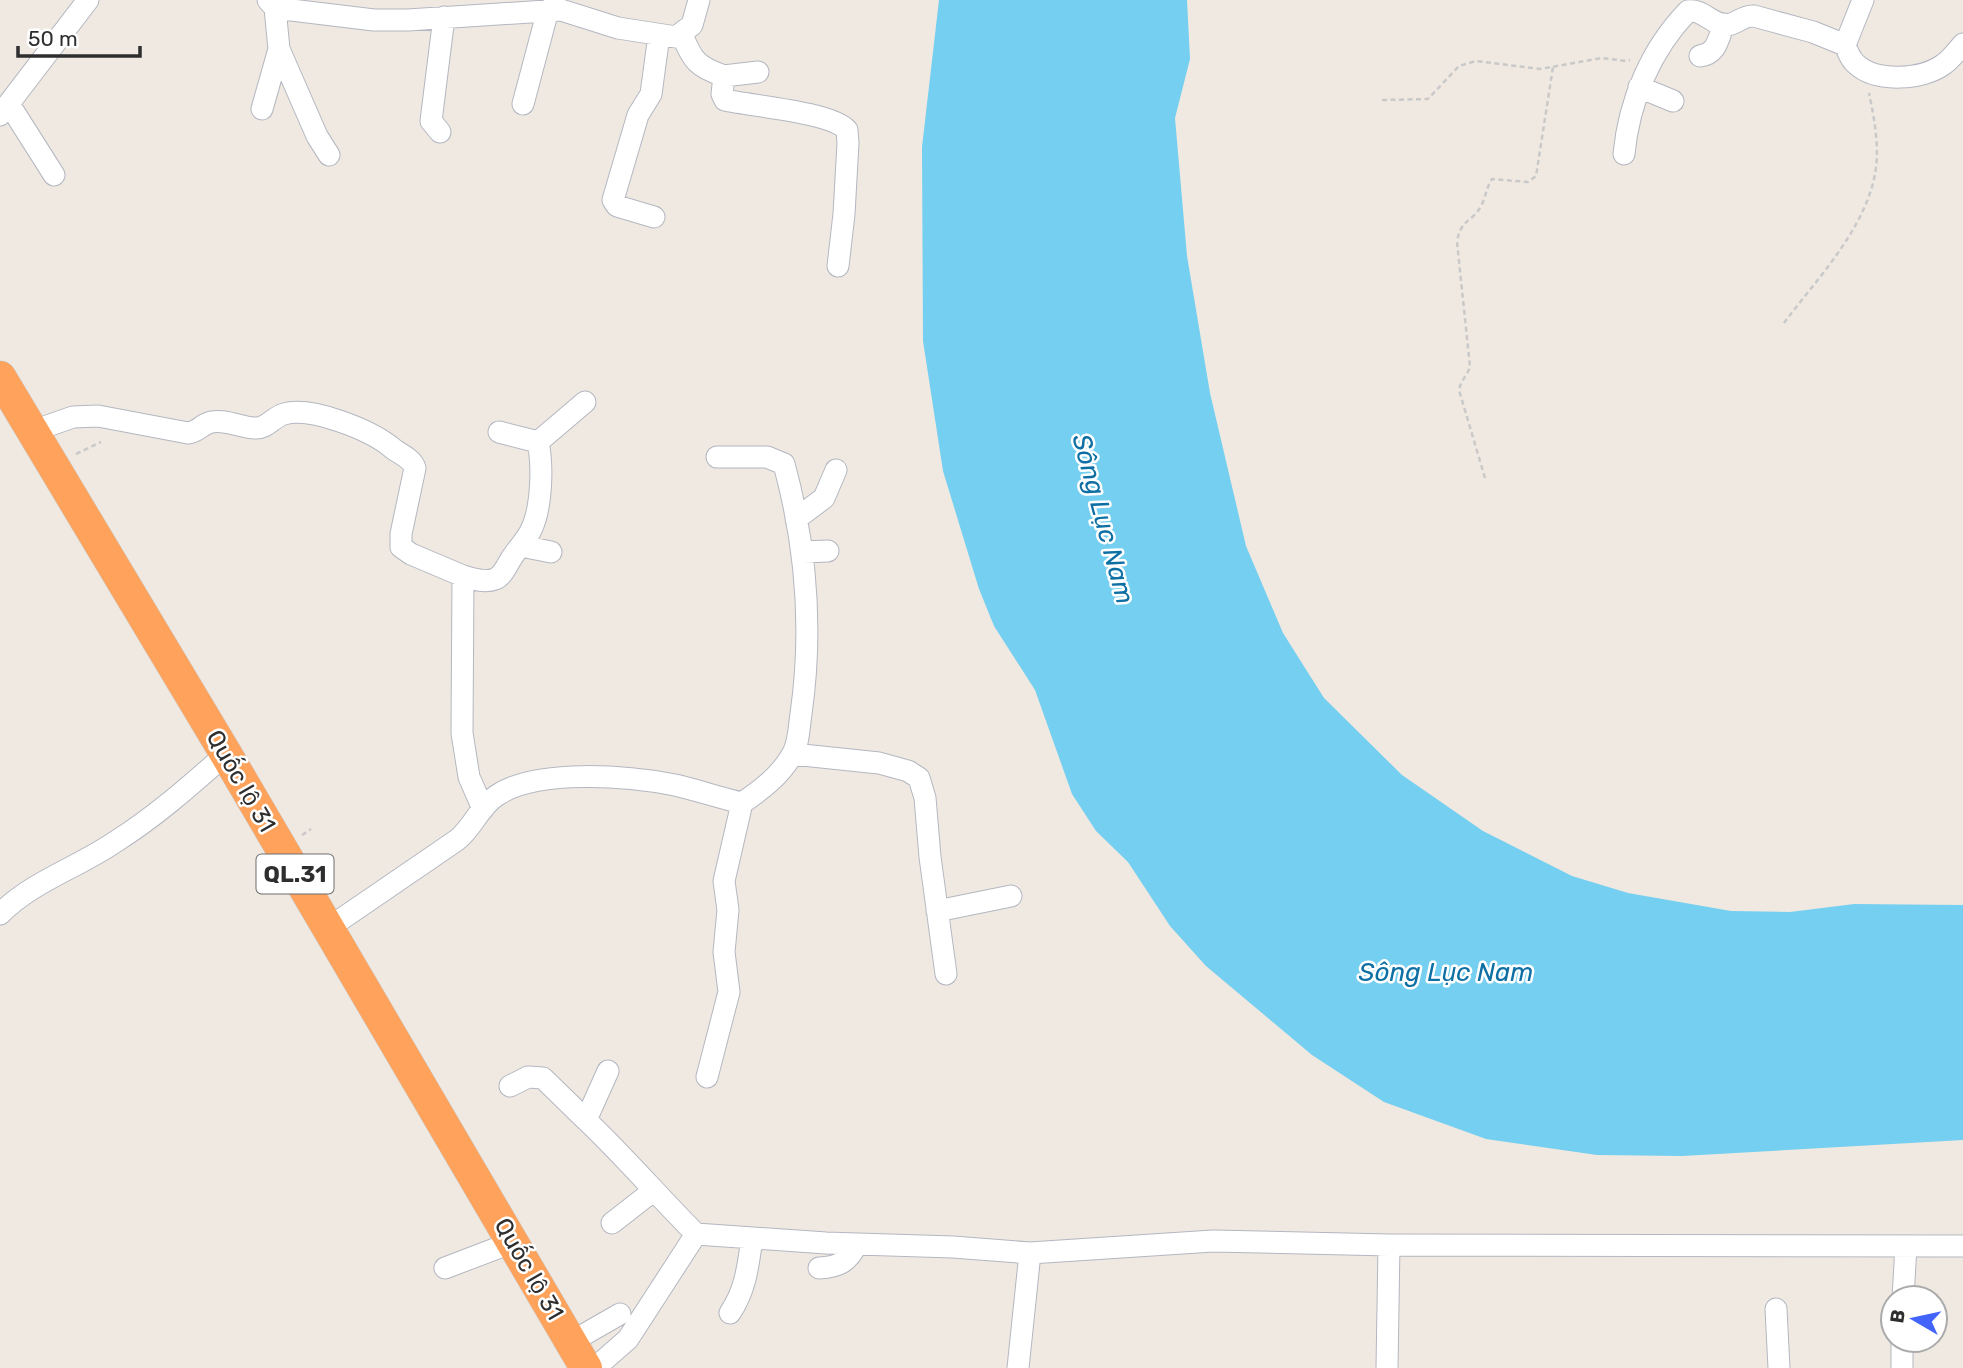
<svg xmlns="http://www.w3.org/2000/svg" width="1963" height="1368" font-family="Rubik,sans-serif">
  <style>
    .water { fill: #75cff0 }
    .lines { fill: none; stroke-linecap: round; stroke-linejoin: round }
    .minor-casing { stroke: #b4b7c1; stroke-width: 23 }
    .highway-casing { stroke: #c9c9c9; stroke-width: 33 }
    .path { stroke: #c9c9c9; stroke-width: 2.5; stroke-dasharray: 5 3.5; stroke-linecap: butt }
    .minor { stroke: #fff; stroke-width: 21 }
    .highway { stroke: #ffa35c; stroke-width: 32 }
    .labels { text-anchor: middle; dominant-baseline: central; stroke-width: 5; stroke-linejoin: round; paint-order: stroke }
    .shield { fill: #fff; stroke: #6d6d6d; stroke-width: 2 }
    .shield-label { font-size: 23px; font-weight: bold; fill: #2e2e2e }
    .street-label { font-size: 24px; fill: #2e2e2e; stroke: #fff }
    .water-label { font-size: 26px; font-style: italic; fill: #0d6fa3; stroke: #fff }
  </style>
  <rect width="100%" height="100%" fill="#efe9e1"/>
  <!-- water -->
  <path class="water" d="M939,0h248l3,59 -15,59 12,138 23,137 36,153 37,87 41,65 78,77 81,56 89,45 56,17 103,18 59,1 64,-8 109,1v235l-281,16 -85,-1 -111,-16 -102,-37 -72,-47 -106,-89 -36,-40 -42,-64 -32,-31 -24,-37 -37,-104 -41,-64 -15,-37 -36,-118 -20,-130 -1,-194z"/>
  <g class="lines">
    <defs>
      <path id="minor" d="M268,0l7,8 99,12h34l153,-10 57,18 58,9 16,-12 7,-25
        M275,8l4,41 38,87 12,19
        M682,34c10,27 16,33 42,42l-2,18 3,6c26,6 106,12 122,30l1,13 -4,71 -6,52
        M1845,45c3,7 5,14 11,19 20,19 67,16 88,0 7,-5 13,-13 19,-20
        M1700,56c17,-2 18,-17 24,-32
        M724,76l34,-4
        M1639,87l34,14
        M9,104l45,71
        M523,104l25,-94
        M262,109l17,-60
        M0,115l88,-115
        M440,132l-9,-11 13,-104
        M1624,154c5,-53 27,-105 64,-143 15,-2 24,14 39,14 10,-1 16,-10 27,-9l59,16 32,13 18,-45
        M654,217l-37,-11 -4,-6 25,-85 13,-21 8,-59
        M33,431l40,-14 25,-1 90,17c10,-1 15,-10 24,-11 14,-3 29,6 43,6 12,1 18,-11 29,-14 27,-8 86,16 107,33 8,7 21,11 24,21l-14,66v13l10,7 52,22 -1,157 7,44 14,32
        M538,442l47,-40
        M796,519l28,-21 12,-28
        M521,546l30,6
        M803,552l25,-1
        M463,576c9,3 22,7 32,3 8,-3 12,-14 16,-20 6,-10 14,-17 19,-27 12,-22 13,-66 8,-90l-39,-10
        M793,754l86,9 29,8 11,7 6,20 5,59 16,117
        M937,911l74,-15
        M0,914c33,-33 77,-46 115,-72 40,-25 76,-57 111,-88
        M327,929l130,-89c16,-12 22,-33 39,-44 40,-28 132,-20 179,-11 22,5 45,13 67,18 19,-13 38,-27 50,-48 7,-11 7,-29 9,-41 12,-84 5,-169 -17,-250l-17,-7h-50
        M608,1071l-22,49c39,37 73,77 110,114
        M707,1077l22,-85 -5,-40 4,-42 -4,-29 18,-78
        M510,1086l18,-9 15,1 43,42
        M612,1223l41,-32
        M445,1268l68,-26
        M819,1268c20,-1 29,-6 38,-24
        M1903,1298l3,-52
        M1776,1309l3,59
        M730,1313c16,-24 18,-47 22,-75
        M571,1342l49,-28
        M595,1368l33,-29 68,-105 130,9 127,4 77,6
        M1018,1368l12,-115 183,-12 176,4 574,1
        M1387,1368l2,-123
        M1902,1368v-28"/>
      <path id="highway" d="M0,377l226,377 360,614"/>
    </defs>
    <!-- minor casing -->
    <use href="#minor" class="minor-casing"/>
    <!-- highway casing -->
    <use href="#highway" class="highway-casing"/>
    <!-- path -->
    <path class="path" d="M1382,100l46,-1 31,-33 17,-5 64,8 62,-11 24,3 4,-1
      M1784,323c32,-43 75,-87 89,-140 8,-29 2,-61 -4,-90
      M76,454l25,-12
      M1485,478l-26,-88c2,-10 8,-14 11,-23l-13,-125c4,-24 15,-19 24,-36 5,-9 5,-18 11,-27l36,3 8,-6 17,-109
      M302,835l9,-6"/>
    <!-- minor -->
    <use href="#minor" class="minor"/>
    <!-- highway -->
    <use href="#highway" class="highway"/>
  </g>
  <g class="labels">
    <!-- shield labels -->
    <rect class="shield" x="256.5" y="854.5" width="77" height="39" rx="5"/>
    <g class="shield-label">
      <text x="295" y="874">QL.31</text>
    </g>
    <!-- street labels -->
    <g class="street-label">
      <text transform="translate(241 781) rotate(60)">Quốc lộ 31</text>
      <text transform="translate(529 1269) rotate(60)">Quốc lộ 31</text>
    </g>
    <!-- water labels -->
    <g class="water-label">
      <text transform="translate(1103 519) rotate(75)">Sông Lục Nam</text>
      <text x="1446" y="972">Sông Lục Nam</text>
    </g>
  </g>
  <!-- north arrow -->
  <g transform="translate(1914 1319) rotate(279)"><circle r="33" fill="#ffffff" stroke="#ababab" stroke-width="2"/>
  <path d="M0-5L12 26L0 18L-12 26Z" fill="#4264fb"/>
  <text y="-10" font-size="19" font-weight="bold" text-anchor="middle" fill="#2e2e2e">B</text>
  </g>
  <!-- scale -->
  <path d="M18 46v10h122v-10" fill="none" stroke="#2e2e2e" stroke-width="3.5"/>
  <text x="28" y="46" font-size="21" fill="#2e2e2e" stroke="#ffffff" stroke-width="5" paint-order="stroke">50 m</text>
</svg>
